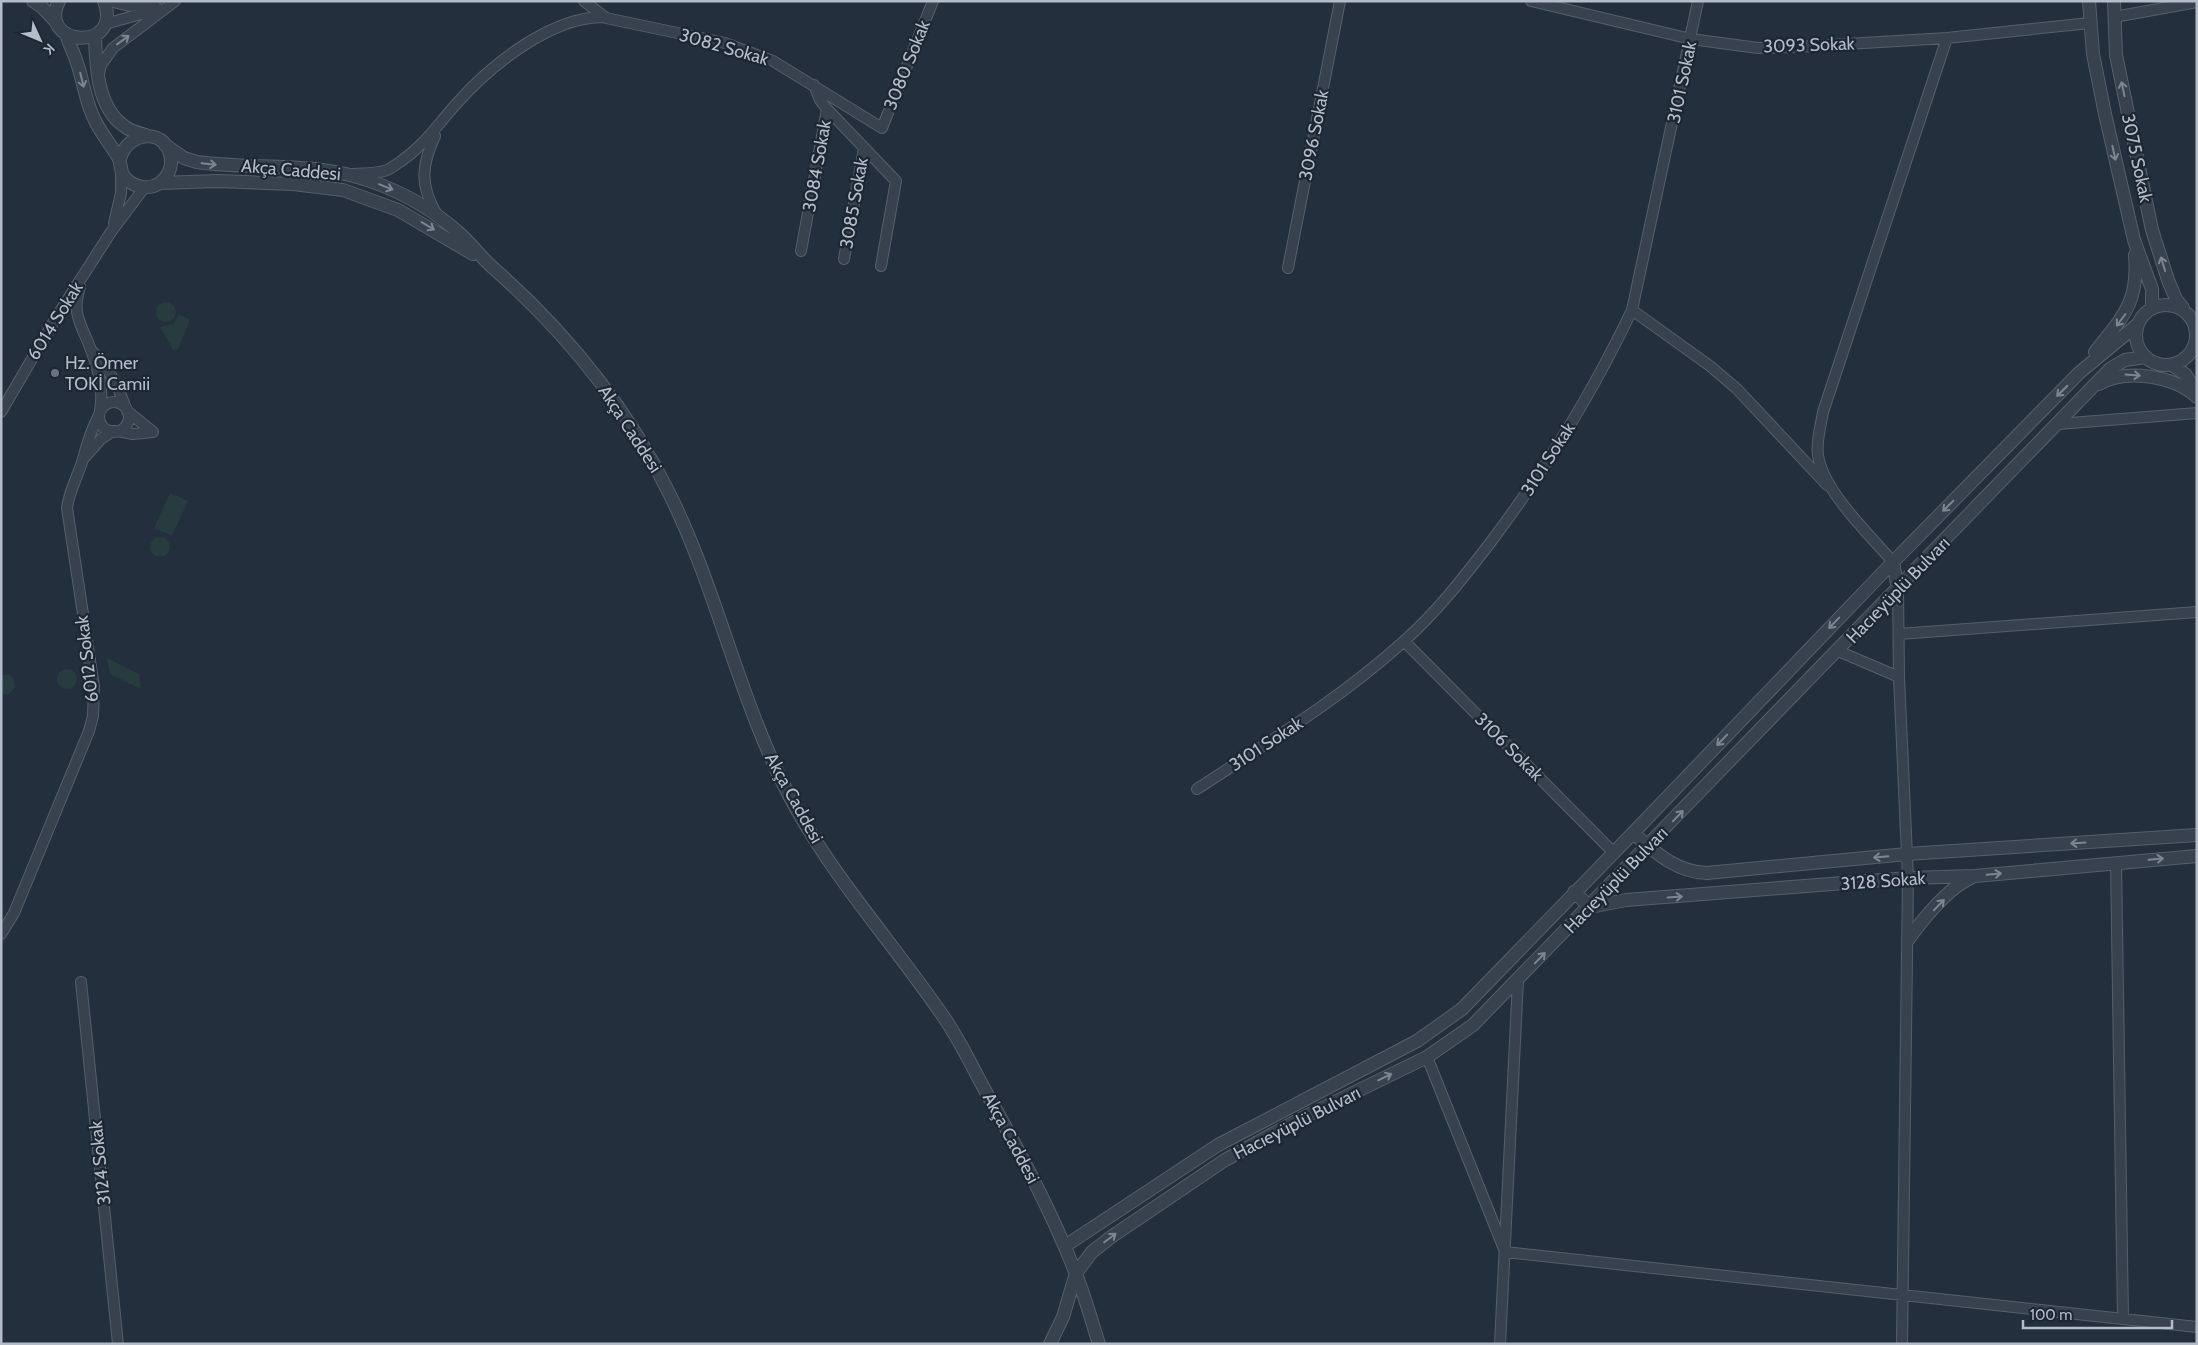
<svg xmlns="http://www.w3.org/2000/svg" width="2198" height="1345" font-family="Cabin,sans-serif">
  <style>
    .green { fill: #263c3f }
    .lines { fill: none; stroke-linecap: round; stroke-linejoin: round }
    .minor-casing { stroke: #565f6c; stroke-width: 12 }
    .tertiary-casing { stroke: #565f6c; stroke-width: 14 }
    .minor { stroke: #38414e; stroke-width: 10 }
    .tertiary { stroke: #38414e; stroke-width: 12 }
    .oneway { stroke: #7c8592 }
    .worship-dot { fill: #6b7280; stroke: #1d2633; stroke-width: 2 }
    .labels { text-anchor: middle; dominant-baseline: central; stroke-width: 4.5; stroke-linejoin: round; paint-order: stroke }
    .street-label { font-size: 18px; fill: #b4bcc9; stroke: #1d2633 }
    .poi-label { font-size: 18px; fill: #b4bcc9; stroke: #1d2633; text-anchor: start }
  </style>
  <rect width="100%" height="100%" fill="#242f3e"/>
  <!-- green -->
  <path class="green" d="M156 312a10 10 0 1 1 20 0a10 10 0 1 1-20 0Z
    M179,314l11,6 -12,29 -5,1 -13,-23 13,-3z
    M170,493l18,8 -16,35 -18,-8z
    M150 547a10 10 0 1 1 20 0a10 10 0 1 1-20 0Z
    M107,658l32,16 2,15 -31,-15z
    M57 679a10 10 0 1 1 20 0a10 10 0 1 1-20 0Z
    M8,674l5,4 2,9 -6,7h-7l-1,-19z"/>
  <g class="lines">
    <defs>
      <path id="minor" d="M109,1l21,5 25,-5
        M584,1l22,17 119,25 48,18 109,67 51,-127
        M1531,1l160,38 67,9 39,-1 150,-9 143,-15
        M2114,17l83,-15
        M105,24l54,-15
        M99,74l2,-9 12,-17 62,-47
        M827,109l69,72 -15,85
        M435,136c-14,30 -15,50 2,79
        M353,174c11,-1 24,0 34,-4 5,-2 9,-6 13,-8 26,-18 37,-37 58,-60 34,-38 94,-86 147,-85
        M114,223l7,-30v-22
        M801,251l26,-142 -7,-9 -6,-15
        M844,259l20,-111
        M1288,268l52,-267
        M80,287c-9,28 2,38 11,63 7,19 13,39 9,60
        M1632,310l78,56 27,23 90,96
        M92,351l10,10 15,24 10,26 26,21
        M99 417a15 15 0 1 1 30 0a15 15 0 1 1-30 0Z
        M1,412l56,-96 54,-84 33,-44
        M2058,424l139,-11
        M118,431l15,3 20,-2
        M84,458l17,-19 12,-8
        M1893,562c-24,-28 -70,-71 -75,-107 -2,-14 3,-30 5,-43l124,-374
        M1898,589l1,88 9,201 -6,466
        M1899,634l298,-22
        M1404,641l210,212
        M1838,651l61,26
        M1197,789c70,-46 143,-90 206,-147 33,-29 61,-65 87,-99 55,-73 103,-151 142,-233l66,-309
        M2116,863l7,456
        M1,934l13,-21 75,-182 4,-15 1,-29 -27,-179c2,-17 11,-32 16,-49 4,-16 8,-29 16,-44
        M81,982l37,362
        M1427,1057l77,192
        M1505,1252l692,75
        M1500,1344l18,-364"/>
      <path id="tertiary" d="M33,1l9,6 15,16
        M59,1c-23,46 65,52 45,0
        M2089,1l4,53 12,60 29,126 18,49v18
        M2114,1l2,54 36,175 16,50 8,19 7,9
        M66,34c3,10 8,19 11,29 6,17 8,35 15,51 6,16 17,28 26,43 3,5 2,12 5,18 8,12 25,16 37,8 7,-5 12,-15 11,-23 -2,-32 -43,-31 -51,-1
        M95,36c1,30 2,71 29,90 6,5 14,7 22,9
        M165,145l19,13 13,4c58,8 117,-1 173,19 32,11 62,28 88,51 12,10 21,23 33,34 73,64 136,141 179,229 50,101 71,216 127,315 41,73 99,137 146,206 17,24 29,51 43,76 32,57 64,116 88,177 10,24 17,50 25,75
        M160,183l58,-2 75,3 50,6 55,20 75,44
        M2136 335a30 30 0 1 1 60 0a30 30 0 1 1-60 0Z
        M2095,352c28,-36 44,-49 40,-97
        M2172,365l13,9 12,19
        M2099,384c27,-16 75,-8 98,13
        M1893,562l5,27
        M1633,833c23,20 43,39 74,40l200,-19 290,-19
        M1574,892l16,15 36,-7 282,-22 67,-2 222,-20
        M1908,940c14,-20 41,-53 63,-62
        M1065,1246l153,-101 199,-104 45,-32 171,-176 260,-271 186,-189 59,-49
        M1050,1344l13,-27 13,-44 16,-21 19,-15 114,-77 75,-41 127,-62 46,-32 638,-657 14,-8 21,-3"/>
    </defs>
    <!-- minor casing -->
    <use href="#minor" class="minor-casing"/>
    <!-- tertiary casing -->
    <use href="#tertiary" class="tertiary-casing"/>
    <!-- minor -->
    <use href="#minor" class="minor"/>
    <!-- tertiary -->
    <use href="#tertiary" class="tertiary"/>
  </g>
  <!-- one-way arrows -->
  <defs><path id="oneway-shaft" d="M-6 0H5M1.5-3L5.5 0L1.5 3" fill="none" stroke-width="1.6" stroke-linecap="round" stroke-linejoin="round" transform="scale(1.25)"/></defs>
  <g class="oneway">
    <use href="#oneway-shaft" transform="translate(123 40) rotate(-36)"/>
    <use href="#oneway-shaft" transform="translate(82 80) rotate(76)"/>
    <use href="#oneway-shaft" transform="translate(2123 89) rotate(-102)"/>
    <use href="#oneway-shaft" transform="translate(2114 153) rotate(77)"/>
    <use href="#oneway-shaft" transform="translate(209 164) rotate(6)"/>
    <use href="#oneway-shaft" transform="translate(386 187) rotate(22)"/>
    <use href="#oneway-shaft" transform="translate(428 226) rotate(31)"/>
    <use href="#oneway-shaft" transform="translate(2163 264) rotate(-107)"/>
    <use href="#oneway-shaft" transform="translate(2121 320) rotate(127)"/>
    <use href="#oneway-shaft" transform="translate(2133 375) rotate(4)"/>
    <use href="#oneway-shaft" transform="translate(2062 391) rotate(135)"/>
    <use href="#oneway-shaft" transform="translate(1948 506) rotate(135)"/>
    <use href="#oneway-shaft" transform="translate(1834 623) rotate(134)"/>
    <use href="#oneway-shaft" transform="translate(1722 740) rotate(134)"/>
    <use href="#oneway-shaft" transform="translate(1678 816) rotate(-46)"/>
    <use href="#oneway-shaft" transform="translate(2078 843) rotate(176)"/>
    <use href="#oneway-shaft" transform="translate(1881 857) rotate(175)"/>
    <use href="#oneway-shaft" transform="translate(2156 859) rotate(-5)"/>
    <use href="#oneway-shaft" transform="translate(1994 874) rotate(-5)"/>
    <use href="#oneway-shaft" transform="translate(1675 897) rotate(-4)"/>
    <use href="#oneway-shaft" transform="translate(1939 905) rotate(-46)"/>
    <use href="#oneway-shaft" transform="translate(1540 958) rotate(-46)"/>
    <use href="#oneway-shaft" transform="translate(1385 1077) rotate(-26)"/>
    <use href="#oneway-shaft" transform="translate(1110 1238) rotate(-37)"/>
  </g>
  <!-- markers -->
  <circle class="worship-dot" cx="55" cy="373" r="5"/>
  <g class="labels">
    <!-- street labels -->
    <g class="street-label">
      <text transform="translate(1809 45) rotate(-2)">3093 Sokak</text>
      <text transform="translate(724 47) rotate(16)">3082 Sokak</text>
      <text transform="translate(907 65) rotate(-68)">3080 Sokak</text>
      <text transform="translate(1682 82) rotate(-78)">3101 Sokak</text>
      <text transform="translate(1314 135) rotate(-79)">3096 Sokak</text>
      <text transform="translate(2137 158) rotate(78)">3075 Sokak</text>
      <text transform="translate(817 166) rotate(-80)">3084 Sokak</text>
      <text transform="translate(291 170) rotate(5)">Akça Caddesi</text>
      <text transform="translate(854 203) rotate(-80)">3085 Sokak</text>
      <text transform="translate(55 321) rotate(-58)">6014 Sokak</text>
      <text transform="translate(630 429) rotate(57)">Akça Caddesi</text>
      <text transform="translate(1548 459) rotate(-57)">3101 Sokak</text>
      <text transform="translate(1898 590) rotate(-46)">Hacıeyüplü Bulvarı</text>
      <text transform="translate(87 659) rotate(-97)">6012 Sokak</text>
      <text transform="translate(1266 744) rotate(-33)">3101 Sokak</text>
      <text transform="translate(1509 747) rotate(45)">3106 Sokak</text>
      <text transform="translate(794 798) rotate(61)">Akça Caddesi</text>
      <text transform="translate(1616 880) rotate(-46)">Hacıeyüplü Bulvarı</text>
      <text transform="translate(1883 881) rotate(-4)">3128 Sokak</text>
      <text transform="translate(1297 1123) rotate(-27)">Hacıeyüplü Bulvarı</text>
      <text transform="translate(1011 1138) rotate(62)">Akça Caddesi</text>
      <text transform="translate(100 1163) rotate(-96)">3124 Sokak</text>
    </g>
    <!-- poi labels -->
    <g class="poi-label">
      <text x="65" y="363">Hz. Ömer<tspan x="65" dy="21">TOKİ Camii</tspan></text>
    </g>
  </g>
  <!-- border -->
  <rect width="2198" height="1345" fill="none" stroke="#b4bcc9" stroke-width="5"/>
  <!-- north arrow -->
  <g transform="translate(40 40) rotate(134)" stroke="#1d2633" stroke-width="4" paint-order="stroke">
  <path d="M0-4L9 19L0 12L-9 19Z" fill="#b4bcc9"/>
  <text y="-8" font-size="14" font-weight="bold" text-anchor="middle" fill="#b4bcc9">K</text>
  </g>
  <!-- scale -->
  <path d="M2023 1320v8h149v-8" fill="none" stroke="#b4bcc9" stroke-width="2.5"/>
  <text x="2030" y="1320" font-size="15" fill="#b4bcc9" stroke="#1d2633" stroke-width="4" paint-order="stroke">100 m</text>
</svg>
